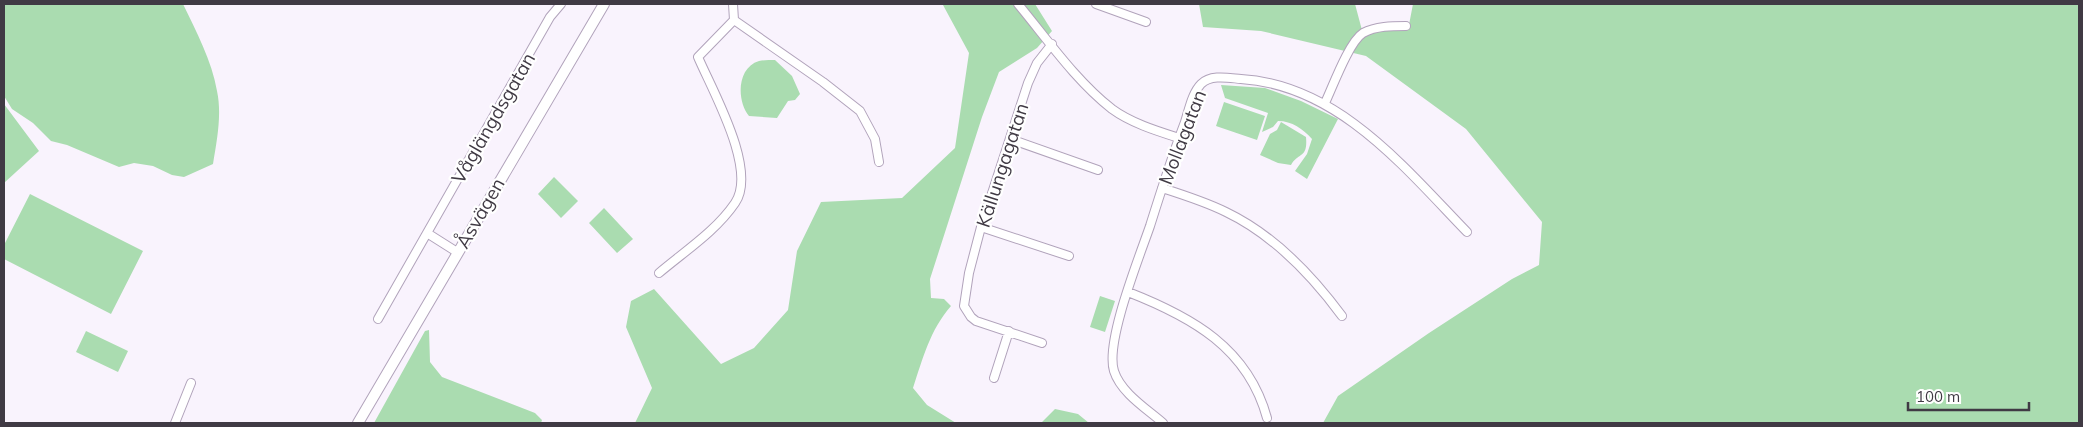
<svg xmlns="http://www.w3.org/2000/svg" width="2083" height="427" font-family="Mulish,sans-serif">
  <style>
    .green { fill: #aadcb0 }
    .lines { fill: none; stroke-linecap: round; stroke-linejoin: round }
    .minor-casing { stroke: #b1a3bb; stroke-width: 10 }
    .tertiary-casing { stroke: #b1a3bb; stroke-width: 12 }
    .minor { stroke: #fff; stroke-width: 8 }
    .tertiary { stroke: #fff; stroke-width: 10 }
    .labels { text-anchor: middle; dominant-baseline: central; stroke-width: 4.5; stroke-linejoin: round; paint-order: stroke }
    .street-label { font-size: 19px; fill: #403a44; stroke: #fff }
  </style>
  <rect width="100%" height="100%" fill="#f9f3fd"/>
  <!-- green -->
  <path class="green" d="M4,4h179c13,27 29,57 34,87 5,23 0,49 -4,73l-29,13 -12,-2 -19,-9 -19,-3 -15,4 -52,-22 -16,-4 -18,-18 -21,-14 -8,-13z
    M941,4h94l17,27 -15,17 -38,24 -17,45 -52,162 1,19 13,1 7,7c-21,24 -28,52 -38,82l14,17 29,18h-321l17,-35 -26,-61 5,-26 23,-12 67,75 33,-16 34,-38 9,-59 24,-49 81,-4 53,-50 14,-95 -26,-48z
    M1199,4h156l8,30 24,-5 21,1 5,-26h666v419h-756l15,-27 91,-63 83,-54 27,-14 3,-43 -76,-93 -100,-73 -105,-25 -58,-4z
    M775,60l17,16 8,18 -5,6 -7,1 -11,17 -28,-2c-12,-14 -13,-48 10,-55 5,-1 11,-1 16,-1z
    M1221,85l44,3 36,13 37,18 -31,60 -12,-8 12,-17 5,-15c-9,-10 -20,-18 -34,-18l-5,6 -11,5 6,-19 -43,-15z
    M1224,102l41,14 -8,24 -41,-14z
    M4,104l35,47 -35,32z
    M1281,122l25,15c2,22 -8,15 -15,28l-13,-2 -18,-8 10,-21 7,-4z
    M554,177l24,24 -17,17 -23,-24z
    M30,194l113,57 -32,63 -107,-55v-14z
    M604,208l29,31 -16,14 -28,-30z
    M1100,296l15,5 -10,31 -15,-5z
    M429,330l1,32 12,15 93,36 7,7 -1,3h-167l51,-92z
    M86,331l42,20 -10,21 -42,-20z
    M1055,409l23,5 11,9h-48z"/>
  <g class="lines">
    <defs>
      <path id="minor" d="M1018,4c29,35 58,77 94,105 19,14 45,22 67,29
        M1096,4l50,18
        M734,20l89,62 37,29 15,28 4,23
        M1325,103c8,-17 24,-61 38,-70 13,-7 29,-7 43,-7
        M1010,139l88,31
        M1162,188c22,7 44,14 64,24 48,23 85,62 116,104
        M981,227l88,29
        M427,233l30,19
        M659,273c26,-22 57,-42 76,-70 23,-33 -23,-113 -37,-146l36,-37 -1,-16
        M1128,292c64,25 120,56 139,126
        M378,319l172,-302 11,-13
        M1042,343l-66,-22 -5,-4 -7,-11 5,-33 12,-46 47,-144 9,-20 15,-19
        M994,378l15,-47
        M175,423l16,-40
        M1163,423c-16,-14 -42,-30 -49,-52 -9,-29 25,-113 36,-145 11,-35 22,-70 35,-104 4,-12 7,-29 16,-38 10,-10 28,-6 40,-5 97,6 163,88 226,153"/>
      <path id="tertiary" d="M358,423l246,-419"/>
    </defs>
    <!-- minor casing -->
    <use href="#minor" class="minor-casing"/>
    <!-- tertiary casing -->
    <use href="#tertiary" class="tertiary-casing"/>
    <!-- minor -->
    <use href="#minor" class="minor"/>
    <!-- tertiary -->
    <use href="#tertiary" class="tertiary"/>
  </g>
  <g class="labels">
    <!-- street labels -->
    <g class="street-label">
      <text transform="translate(493 118) rotate(-60)">Våglängdsgatan</text>
      <text transform="translate(1182 137) rotate(-69)">Mollagatan</text>
      <text transform="translate(1002 165) rotate(-72)">Källungagatan</text>
      <text transform="translate(480 213) rotate(-60)">Åsvägen</text>
    </g>
  </g>
  <!-- border -->
  <rect width="2083" height="427" fill="none" stroke="#403a44" stroke-width="10"/>
  <!-- scale -->
  <path d="M1908 402v8h121v-8" fill="none" stroke="#403a44" stroke-width="2.5"/>
  <text x="1916" y="402" font-size="15" fill="#403a44" stroke="#ffffff" stroke-width="4" paint-order="stroke">100 m</text>
</svg>
